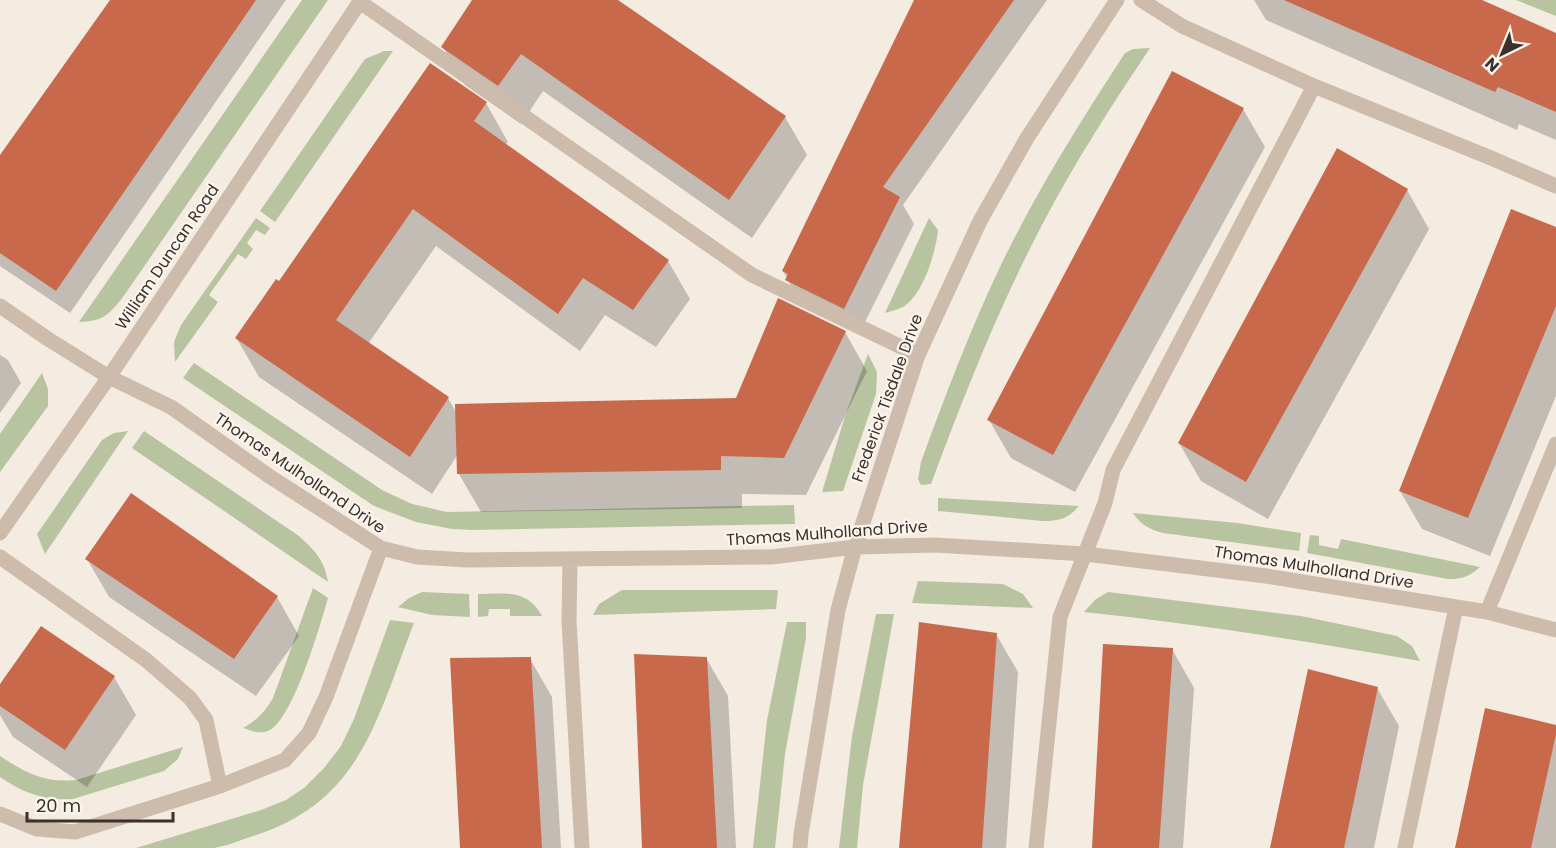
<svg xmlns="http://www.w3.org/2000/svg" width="1556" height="848" font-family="Poppins,sans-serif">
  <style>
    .green { fill: #b8c4a0 }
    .shadow { fill: #0003 }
    .building { fill: #c8694b }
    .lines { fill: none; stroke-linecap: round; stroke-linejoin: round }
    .minor { stroke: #cdbbac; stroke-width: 15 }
    .labels { text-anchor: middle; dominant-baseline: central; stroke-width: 4.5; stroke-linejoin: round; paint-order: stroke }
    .street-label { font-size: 16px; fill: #3b302b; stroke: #fbf5ee }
  </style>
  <rect width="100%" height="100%" fill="#f4ebe1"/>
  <!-- green -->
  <path class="green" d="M302,0h26l-205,297c-15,19 -20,24 -44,25z
    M1516,0h40v16z
    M1150,48c-38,57 -75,114 -107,175 -44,84 -79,172 -112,261l-10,1 -3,-6 3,-17c24,-66 49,-132 79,-195 36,-75 80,-145 125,-214l8,-4z
    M384,51h9l-118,171 -15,-11 105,-152z
    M256,218l14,10 -5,7 -9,-5 -9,13 6,6 -7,10 -8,-5 -29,41 9,7 -43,60 -1,-20 7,-17z
    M929,218l9,12c-2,22 -15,65 -35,77 -6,3 -13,4 -18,6z
    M868,354l9,18 -1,22 -33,97 -21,1 23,-76z
    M194,363l188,127 30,14 35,8 347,-7 1,19 -322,6 -21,-1 -36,-7 -42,-16 -191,-128z
    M42,373l6,16v17l-48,66v-38z
    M128,431l-83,123 -8,-20 65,-94 12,-7z
    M144,431l155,105c16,15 25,23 29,46l-196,-134z
    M938,498l141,8c-11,13 -20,15 -36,15l-105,-10z
    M1133,513l104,10 64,10 -2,18 -136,-18c-14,-4 -22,-8 -30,-20z
    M1310,535l9,1v9l19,4 3,-10 139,28c-11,10 -18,12 -32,12l-141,-26z
    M918,581l85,3 20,10 10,14 -121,-5z
    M313,588l15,10c-8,28 -34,118 -58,132 -9,5 -18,1 -27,-2 14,-8 22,-16 30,-30z
    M622,590h156l-2,19 -183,6 6,-11z
    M422,592l47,2 1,23 -38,-2 -34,-8 11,-9z
    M1108,592l193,24 96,20 15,10 8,15c-112,-20 -223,-37 -336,-49l12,-13z
    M478,594c26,0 49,-6 64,22h-32v-7h-21l-1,7 -10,1z
    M876,614h18l-31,171 -6,63h-18l13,-112z
    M390,620l24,3c-37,94 -52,179 -161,213 -12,4 -26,10 -39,12 -22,0 -55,0 -78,0l125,-38 25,-10 18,-12 20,-20 17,-22 13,-27z
    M787,622h19v16l-21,116 -10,94h-22l14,-128z
    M183,747l-5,12 -14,12 -91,28c-28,2 -50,-6 -73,-22v-21c26,17 44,27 76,24z"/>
  <!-- shadow -->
  <path class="shadow" d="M112,0h174l-216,313 -70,-47v-108z
    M475,0h141l169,117 22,38 -55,83 -209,-147 -22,33 -56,-39 -22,-38z
    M916,0h131l-144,205 11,19 -55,110 -57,-28 -19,-35z
    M1254,0h224l78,35v105l-37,-16 -2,6 -251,-110z
    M431,65l55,38 22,39 -3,3 163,116 22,38 -34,48 -51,-32 -25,36 -144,-105 -68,98 80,54 9,16 280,-15 108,-67 22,39 -61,124 -64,-1v14l-261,4 -22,-38 -1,-20 -26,40 -173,-117 -22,-38 43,-56z
    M1243,109l22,38 -190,345 -64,-34 -22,-38z
    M1407,190l22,39 -161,290 -67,-38 -22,-38z
    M1556,229v167l-66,160 -68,-27 -22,-38z
    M0,355l8,5 13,23 -21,30z
    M87,559l190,38 22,39 -43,60 -147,-99z
    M996,634l22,38 -12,176h-106z
    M1172,649l22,39 -11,160h-90z
    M706,658l22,38 8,152h-93z
    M530,659l22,38 9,151h-100z
    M114,677l22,38 -49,72 -74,-50 -13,-22v-29z
    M1377,688l22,38 -25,122h-102z
    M1556,726v122h-99z"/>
  <!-- building -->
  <path class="building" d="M110,0h146l-200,291 -56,-38v-98z
    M472,0h146l168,116 -57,84 -208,-146 -23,32 -57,-39z
    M914,0h100l-131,187 17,10 -56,112 -59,-29 3,-6 -6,-3z
    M1284,0h198l74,33v79l-58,-25 -3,5z
    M430,63l57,39 -13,19 195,139 -36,50 -50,-32 -25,36 -145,-105 -77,111 113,77 -39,60 -175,-119 41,-59 3,2z
    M1172,71l72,37 -191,347 -66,-35z
    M1337,148l71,41 -162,293 -68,-39z
    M1511,209l45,18v79l-88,212 -69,-27z
    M778,298l68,33 -62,127 -63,-2v14l-264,4 -2,-70 281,-6z
    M131,493l147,103 -44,63 -149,-100z
    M919,622l78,11 -15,215h-83z
    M41,626l74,50 -50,74 -65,-44v-22z
    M1103,644l70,4 -14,200h-67z
    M634,654l73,3 10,191h-75z
    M531,657l11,191h-82l-10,-190z
    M1308,669l70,18 -34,161h-74z
    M1485,708l71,17v9l-25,114h-76z"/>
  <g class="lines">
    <!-- minor -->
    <path class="minor" d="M1141,0l41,26 132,60 177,72 65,28
      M360,2l392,273 166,80
      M0,306l48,33 61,38 62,30 98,69 112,72 36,9 50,3 304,-3 84,-10 80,-2 150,9 181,22 221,36 69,18
      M0,533l109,-156 252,-377
      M0,557l146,103 44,38 16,22 14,66
      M570,560l-1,62 13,226
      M1487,612l69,-168
      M0,814l37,15 38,3 145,-46 65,-26 24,-27 17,-36 55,-149
      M800,848l1,-14 37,-224 17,-63 63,-192 62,-134 47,-83 90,-138
      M1036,848l24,-231 45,-114 8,-33 201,-384
      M1405,848l51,-241"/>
  </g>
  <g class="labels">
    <!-- street labels -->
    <g class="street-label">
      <text transform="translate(167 257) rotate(-56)">William Duncan Road</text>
      <text transform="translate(887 398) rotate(-70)">Frederick Tisdale Drive</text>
      <text transform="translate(300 473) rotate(34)">Thomas Mulholland Drive</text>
      <text transform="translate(827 533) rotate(-4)">Thomas Mulholland Drive</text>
      <text transform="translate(1314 567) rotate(9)">Thomas Mulholland Drive</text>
    </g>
  </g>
  <!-- north arrow -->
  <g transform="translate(1502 54) rotate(223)" stroke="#fbf5ee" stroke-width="4.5" paint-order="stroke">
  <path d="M0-4.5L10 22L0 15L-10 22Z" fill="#3b302b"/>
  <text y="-9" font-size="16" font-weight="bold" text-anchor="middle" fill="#3b302b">N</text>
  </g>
  <!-- scale -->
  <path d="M27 812v9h146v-9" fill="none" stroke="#3b302b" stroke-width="3"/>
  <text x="36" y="812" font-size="18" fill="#3b302b" stroke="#fbf5ee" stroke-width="4.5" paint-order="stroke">20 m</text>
</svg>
